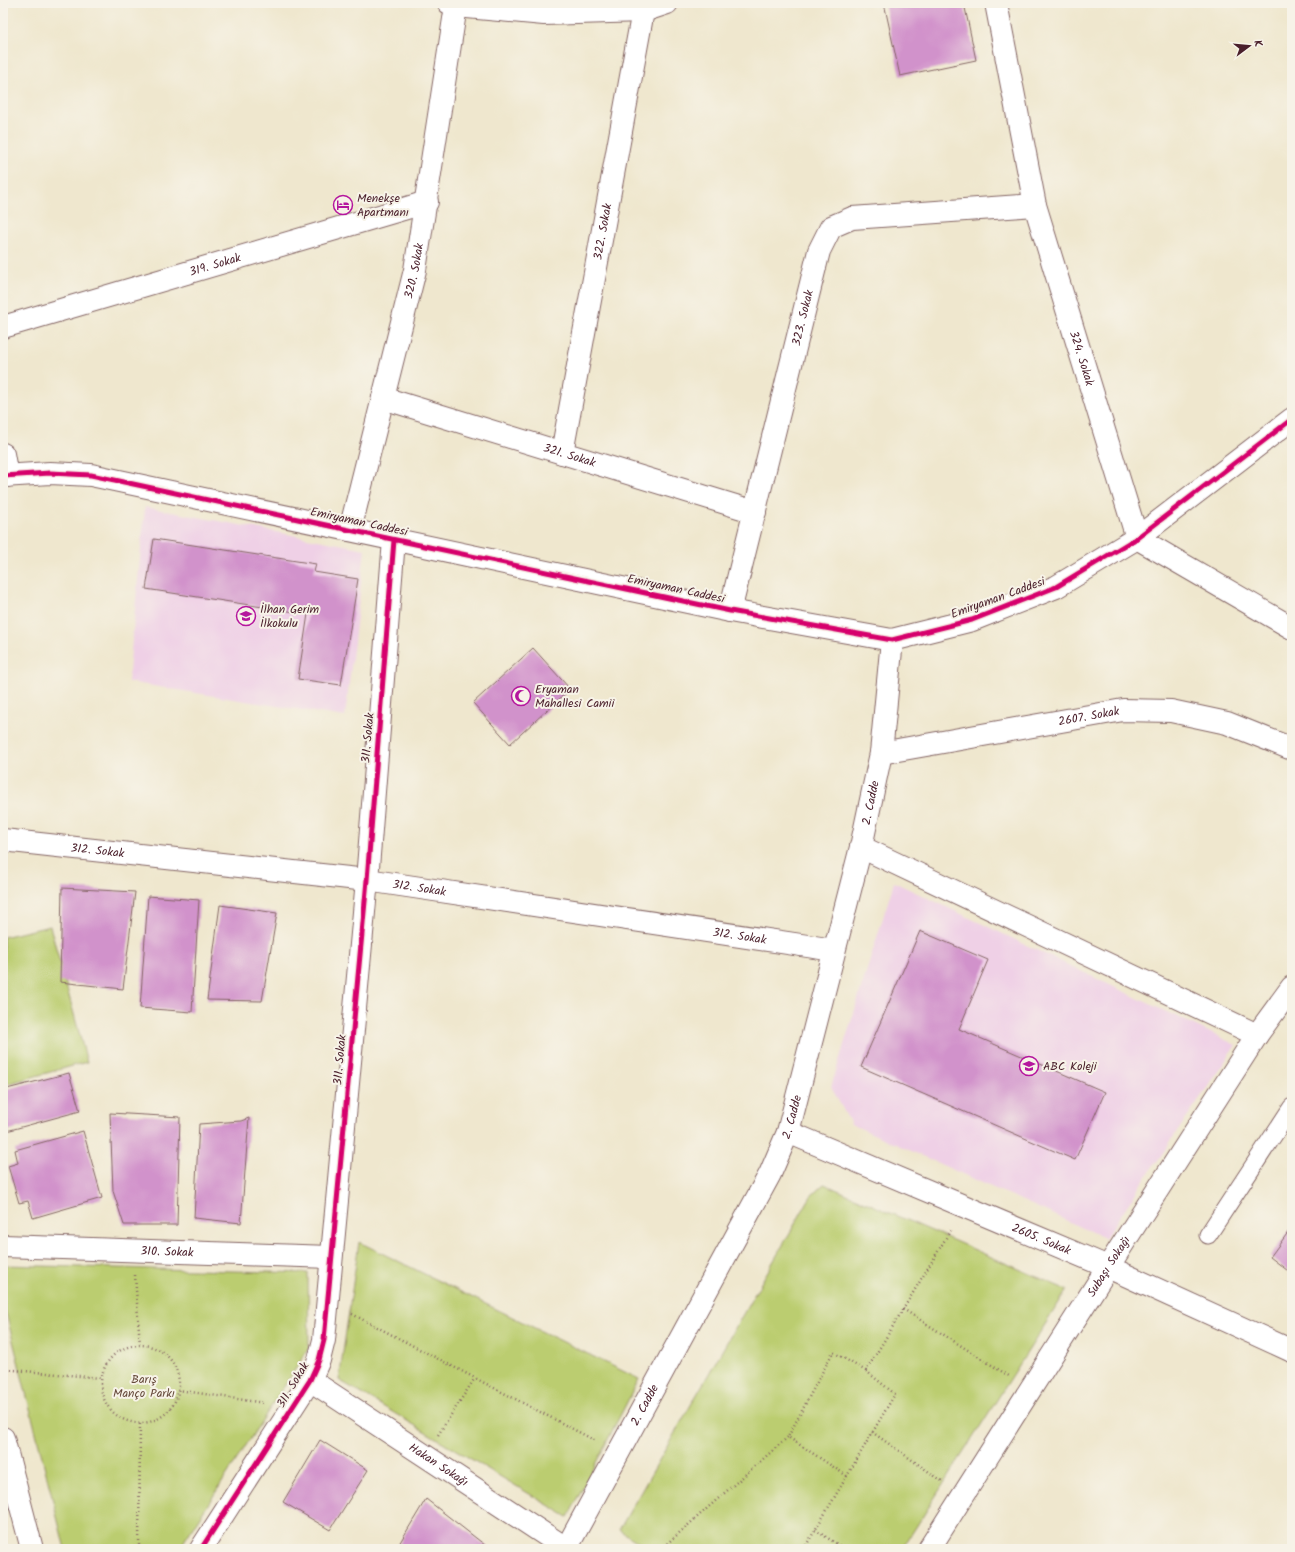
<svg xmlns="http://www.w3.org/2000/svg" width="1295" height="1552" font-family="Kalam,sans-serif">
  <style>
    .built { fill: #efd0e6 }
    .green { fill: #bbcd6f; stroke: #82764d }
    .building { fill: #d192cb }
    .lines { fill: none; stroke-linecap: round; stroke-linejoin: round }
    .service-casing { stroke: #846564; stroke-width: 19 }
    .minor-casing { stroke: #846564; stroke-width: 24 }
    .tertiary-casing { stroke: #846564; stroke-width: 24 }
    .path { stroke: #846564; stroke-width: 2.5; stroke-dasharray: 1 3; stroke-linecap: butt }
    .service { stroke: #fff; stroke-width: 17 }
    .minor { stroke: #fff; stroke-width: 22 }
    .tertiary { stroke: #fff; stroke-width: 22 }
    .cycleway-casing { stroke: #f7f3e8; stroke-width: 8 }
    .cycleway { stroke: #d6006c; stroke-width: 5 }
    .labels { text-anchor: middle; dominant-baseline: central; stroke-width: 4; stroke-linejoin: round; paint-order: stroke }
    .poi-label { font-size: 12px; fill: #4a1f2b; stroke: #f7f3e8; text-anchor: start }
    .street-label { font-size: 12px; fill: #4a1f2b; stroke: #f7f3e8 }
    .park-label { font-size: 12px; fill: #664a3c; stroke: #f7f3e8 }
  </style>
  <rect width="100%" height="100%" fill="#f7f3e8"/>
  <filter id="ink" filterUnits="userSpaceOnUse"><feTurbulence type="fractalNoise" baseFrequency=".025" numOctaves="2"/><feDisplacementMap in="SourceGraphic" scale="8" xChannelSelector="R" yChannelSelector="G"/><feConvolveMatrix kernelMatrix="1 2 1 2 8 2 1 2 1" color-interpolation-filters="sRGB"/></filter>
  <filter id="wash" filterUnits="userSpaceOnUse"><feTurbulence type="fractalNoise" baseFrequency=".012" numOctaves="4" result="noise"/><feDisplacementMap in="SourceGraphic" scale="16" xChannelSelector="R" yChannelSelector="G"/><feGaussianBlur stdDeviation="0.9" result="paint"/><feColorMatrix in="noise" values="0 0 0 0 0 0 0 0 0 0 0 0 0 0 0 0 0 1.4 0 .05"/><feComposite in="paint" operator="in"/></filter>
  <g filter="url(#wash)">
    <rect width="100%" height="100%" fill="#efe7ce"/>
    <!-- built -->
    <path class="built" d="M145,507l220,42 -20,168 -217,-35z
      M894,882l342,163 -131,193 -254,-114 -20,-37z"/>
    <!-- green -->
    <path class="green" d="M50,926l37,136 -84,23v-148z
      M824,1184l243,106 -165,259h-253l-30,-19 192,-334z
      M359,1242l280,137 -71,138 -229,-137z
      M3,1265l305,8 1,75 -130,201h-114l-62,-248z"/>
    <g id="blocks">
      <!-- building -->
      <path class="building" d="M884,3h80l12,57 -76,16z
        M154,539l162,25 -2,8 44,7 -17,106 -43,-6 10,-65 -162,-25z
        M533,648l37,41 -60,55 -37,-41z
        M62,888l73,4 -12,97 -63,-7z
        M148,896l51,4 -7,112 -52,-4z
        M220,905l57,8 -15,88 -55,-1z
        M920,931l68,29 -29,69 146,63 -30,68 -214,-93z
        M69,1073l11,38 -77,21v-42z
        M110,1113l70,4 -3,108h-53l-11,-34z
        M249,1118l-8,105 -47,-5 5,-94 42,-3z
        M83,1131l19,67 -69,20 -5,-17 -9,2 -11,-37 10,-3 -3,-13z
        M1292,1227v47l-22,-17z
        M320,1440l48,30 -38,60 -47,-28z
        M426,1499l64,50h-94z"/>
    </g>
  </g>
  <g filter="url(#ink)">
    <use href="#blocks" fill-opacity="0" stroke="#846564" stroke-width="1"/>
    <g class="lines">
      <defs>
        <path id="service" d="M1208,1235l84,-128"/>
        <g id="minor">
          <path d="M449,3l7,3 88,8 99,-3 24,-8"/>
          <path id="s1" d="M996,3l39,202 102,333 155,90"/>
          <path id="s2" d="M3,327l424,-125"/>
          <path id="s3" d="M383,398l372,114"/>
          <path id="s4" d="M562,453l81,-442"/>
          <path d="M3,454l4,22"/>
          <path id="s5" d="M350,530l65,-260 41,-264"/>
          <path id="s6" d="M730,611l89,-360 12,-24 21,-9 183,-13"/>
          <path id="s7" d="M881,753l242,-43 48,1 56,12 65,26"/>
          <path id="s8" d="M3,840l364,40 467,70"/>
          <path d="M861,847l396,188"/>
          <path id="s9" d="M788,1132l320,135 184,84"/>
          <path id="s10" d="M3,1246l328,11"/>
          <path id="s11" d="M310,1380l257,169"/>
          <path d="M201,1549l109,-169 9,-20 5,-20 43,-460 27,-340"/>
          <path id="s12" d="M929,1549l179,-282 149,-232 35,-48"/>
        </g>
        <g id="tertiary">
          <path d="M3,476l47,-3 41,2 639,136 162,29 80,-20 84,-33 81,-49 155,-119"/>
          <path d="M3,1438l29,111"/>
          <path id="s13" d="M566,1549l204,-375 18,-42 73,-285 20,-94 11,-113"/>
        </g>
      </defs>
      <!-- service casing -->
      <use href="#service" class="service-casing"/>
      <!-- minor casing -->
      <use href="#minor" class="minor-casing"/>
      <!-- tertiary casing -->
      <use href="#tertiary" class="tertiary-casing"/>
      <!-- path -->
      <path class="path" d="M135,1275l5,70
        M903,1309l106,67
        M352,1314l244,127
        M101 1384a39 39 0 1 1 78 0a39 39 0 1 1-78 0Z
        M3,1369l98,9
        M866,1371l-33,-19 -45,85 59,39 48,-82 -29,-23 86,-143
        M178,1390l86,13
        M872,1432l70,49
        M438,1435l37,-57
        M815,1530l30,19
        M139,1549l1,-126
        M661,1549l127,-112
        M804,1549l43,-73"/>
      <!-- service -->
      <use href="#service" class="service"/>
      <!-- minor -->
      <use href="#minor" class="minor"/>
      <!-- tertiary -->
      <use href="#tertiary" class="tertiary"/>
      <defs>
        <path id="cycleway" d="M3,476l47,-3 41,2 639,136 162,29 80,-20 84,-33 81,-49 155,-119
          M201,1549l109,-169 9,-20 5,-20 43,-460 27,-340"/>
      </defs>
      <!-- cycleway casing -->
      <use href="#cycleway" class="cycleway-casing"/>
      <!-- cycleway -->
      <use href="#cycleway" class="cycleway"/>
    </g>
  </g>
  <!-- icons -->
  <defs>
    <symbol id="hotel-ring" viewBox="-11 -11 22 22"><circle r="9.5" fill="#f7f3e8" stroke="#b5179e" stroke-width="1.5"/><path d="M-6-4.5h1.5V1H6V5H4.5V3h-9V5H-6ZM-4 0a1.8 1.8 0 1 1 3.6 0ZM.5 0V-2.5h3Q6-2.5 6 0Z" fill="#b5179e"/></symbol>
    <symbol id="school-ring" viewBox="-11 -11 22 22"><circle r="9.5" fill="#f7f3e8" stroke="#b5179e" stroke-width="1.5"/><path d="M0-5L7-2L0 1L-7-2ZM-4 1L0 2.5L4 1V4Q0 6-4 4Z" fill="#b5179e"/></symbol>
    <symbol id="mosque-ring" viewBox="-11 -11 22 22"><circle r="9.5" fill="#f7f3e8" stroke="#b5179e" stroke-width="1.5"/><path d="M3.5-4.9A6 6 0 1 0 3.5 4.9A5 5 0 1 1 3.5-4.9Z" fill="#b5179e"/></symbol>
  </defs>
  <g fill-rule="evenodd">
    <use href="#hotel-ring" x="332" y="194" width="22" height="22"/>
    <use href="#school-ring" x="235" y="605" width="22" height="22"/>
    <use href="#mosque-ring" x="510" y="685" width="22" height="22"/>
    <use href="#school-ring" x="1018" y="1055" width="22" height="22"/>
  </g>
  <g class="labels">
    <!-- poi labels -->
    <g class="poi-label">
      <text x="357" y="198">Menekşe<tspan x="357" dy="14">Apartmanı</tspan></text>
      <text x="260" y="609">İlhan Gerim<tspan x="260" dy="14">İlkokulu</tspan></text>
      <text x="535" y="689">Eryaman<tspan x="535" dy="14">Mahallesi Camii</tspan></text>
      <text x="1043" y="1066">ABC Koleji</text>
    </g>
    <!-- street labels -->
    <g class="street-label">
      <text stroke="none"><textPath href="#s4" startOffset="225">322. Sokak</textPath></text>
      <text stroke="none"><textPath href="#s2" startOffset="221">319. Sokak</textPath></text>
      <text stroke="none"><textPath href="#s5" startOffset="267">320. Sokak</textPath></text>
      <text stroke="none"><textPath href="#s6" startOffset="302">323. Sokak</textPath></text>
      <text stroke="none"><textPath href="#s1" startOffset="366">324. Sokak</textPath></text>
      <text stroke="none"><textPath href="#s3" startOffset="195">321. Sokak</textPath></text>
      <text transform="translate(359 522) rotate(12)">Emiryaman Caddesi</text>
      <text transform="translate(676 589) rotate(12)">Emiryaman Caddesi</text>
      <text transform="translate(998 598) rotate(-20)">Emiryaman Caddesi</text>
      <text stroke="none"><textPath href="#s7" startOffset="211">2607. Sokak</textPath></text>
      <text transform="translate(368 738) rotate(-85)">311. Sokak</text>
      <text stroke="none"><textPath href="#s13" startOffset="812">2. Cadde</textPath></text>
      <text stroke="none"><textPath href="#s8" startOffset="95">312. Sokak</textPath></text>
      <text stroke="none"><textPath href="#s8" startOffset="419">312. Sokak</textPath></text>
      <text stroke="none"><textPath href="#s8" startOffset="743">312. Sokak</textPath></text>
      <text transform="translate(340 1060) rotate(-85)">311. Sokak</text>
      <text stroke="none"><textPath href="#s13" startOffset="488">2. Cadde</textPath></text>
      <text stroke="none"><textPath href="#s9" startOffset="275">2605. Sokak</textPath></text>
      <text stroke="none"><textPath href="#s10" startOffset="164">310. Sokak</textPath></text>
      <text stroke="none"><textPath href="#s12" startOffset="335">Subaşı Sokağı</textPath></text>
      <text transform="translate(293 1385) rotate(-59)">311. Sokak</text>
      <text stroke="none"><textPath href="#s13" startOffset="164">2. Cadde</textPath></text>
      <text stroke="none"><textPath href="#s11" startOffset="154">Hakan Sokağı</textPath></text>
    </g>
    <!-- park labels -->
    <g class="park-label">
      <text x="144" y="1379">Barış<tspan x="144" dy="14">Manço Parkı</tspan></text>
    </g>
  </g>
  <!-- margin -->
  <rect width="1295" height="1552" fill="none" stroke="#f7f3e8" stroke-width="16"/>
  <!-- north arrow -->
  <g transform="translate(1249 46) rotate(74)" stroke="#f7f3e8" stroke-width="3" paint-order="stroke">
  <path d="M0-3L7 15L0 10L-7 15Z" fill="#4a1f2b"/>
  <text y="-6" font-size="11" font-weight="bold" text-anchor="middle" fill="#4a1f2b">K</text>
  </g>
</svg>
